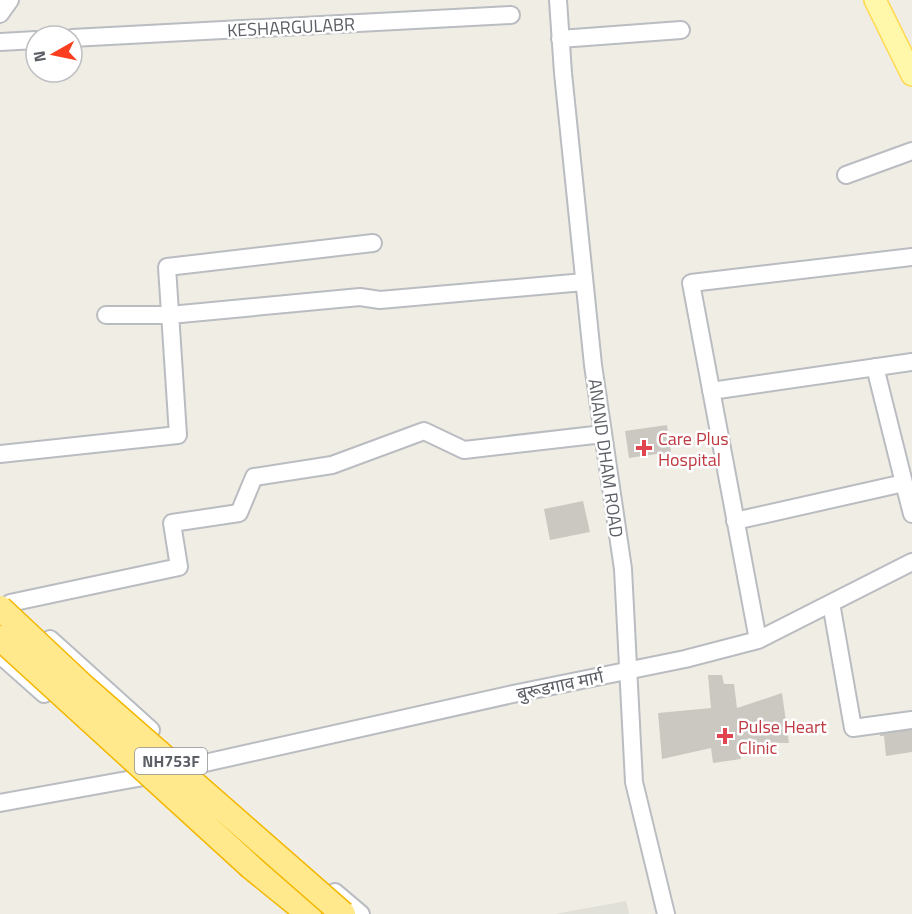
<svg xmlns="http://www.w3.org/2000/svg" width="912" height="914" font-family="'Titillium Web','Noto Sans Devanagari',sans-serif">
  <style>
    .industrial { fill: #e0dfd8 }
    .building { fill: #cbc8c1 }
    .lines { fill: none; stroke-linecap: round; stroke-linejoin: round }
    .minor-casing { stroke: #b9bcc1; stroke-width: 20 }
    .major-casing { stroke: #ffd84e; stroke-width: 24 }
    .highway-casing { stroke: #f4b700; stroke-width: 27 }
    .minor { stroke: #fff; stroke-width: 16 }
    .major { stroke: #fff7aa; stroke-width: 21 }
    .highway { stroke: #ffe98c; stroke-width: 24 }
    .highway-bridge-casing { stroke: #f4b700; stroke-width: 27; stroke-linecap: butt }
    .highway-bridge { stroke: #ffe98c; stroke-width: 24 }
    .health-dot { fill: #e0444e; stroke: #fff; stroke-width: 2 }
    .labels { text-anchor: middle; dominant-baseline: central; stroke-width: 5; stroke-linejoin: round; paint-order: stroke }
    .shield { fill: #fff; stroke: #8d9094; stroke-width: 1.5 }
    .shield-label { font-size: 16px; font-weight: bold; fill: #5c6066 }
    .street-label { font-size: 18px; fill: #5c6066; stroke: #fff }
    .health-label { font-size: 18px; fill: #be3a42; stroke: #fff; text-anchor: start }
  </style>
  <rect width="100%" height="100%" fill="#f0eee4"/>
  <!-- industrial -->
  <path class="industrial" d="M626,901l3,13h-74z"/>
  <!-- building -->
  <path class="building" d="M667,425l4,27 -42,6 -4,-27z
    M583,501l7,31 -40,8 -6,-31z
    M708,675h14l2,9h10l3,24 45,-15 7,50 -51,-1 3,17 -28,4 -2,-15 -49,11 -4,-46 53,-5z
    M912,724v28l-26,4 -2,-20h-4l-1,-7z"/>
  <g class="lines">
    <defs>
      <path id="minor" d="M558,0l5,73 30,292 30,204 11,213 32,132
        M0,14l10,-14
        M72,38l439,-23
        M560,39l121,-9
        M0,42l36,-2
        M846,175l66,-24
        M106,315h64l190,-18 20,3 204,-18
        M875,367l29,116
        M711,391l201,-29
        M0,454l178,-19 -11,-168 206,-24
        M735,521l169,-38 8,31
        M10,603l169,-36 -7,-44 67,-10 15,-36 78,-12 92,-34 40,19 139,-16
        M831,603l22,125 59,-8
        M50,639l101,91
        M758,640l-67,-357 221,-26
        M0,655l44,39
        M0,803l138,-25 375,-84 172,-35 73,-19 154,-78
        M335,892l26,22"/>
      <path id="major" d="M875,0l37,75"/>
      <path id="highway" d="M251,867l58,47"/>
    </defs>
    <!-- minor casing -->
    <use href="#minor" class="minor-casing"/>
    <!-- major casing -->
    <use href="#major" class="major-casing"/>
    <!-- highway casing -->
    <use href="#highway" class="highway-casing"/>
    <!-- minor -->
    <use href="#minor" class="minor"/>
    <!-- major -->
    <use href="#major" class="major"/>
    <!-- highway -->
    <use href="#highway" class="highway"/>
    <defs>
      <path id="highway-bridge" d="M0,608l84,79 259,227
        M0,638l251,229"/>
    </defs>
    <!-- highway-bridge casing -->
    <use href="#highway-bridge" class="highway-bridge-casing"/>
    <!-- highway-bridge -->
    <use href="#highway-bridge" class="highway-bridge"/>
  </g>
  <!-- markers -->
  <g class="health-dot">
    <path d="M641 439h6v6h6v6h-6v6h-6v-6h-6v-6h6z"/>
    <path d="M722 727h6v6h6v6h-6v6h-6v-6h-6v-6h6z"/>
  </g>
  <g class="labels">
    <!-- shield labels -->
    <rect class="shield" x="135" y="748" width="72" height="26" rx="4.5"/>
    <g class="shield-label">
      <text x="171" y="761">NH753F</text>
    </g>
    <!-- street labels -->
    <g class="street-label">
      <text transform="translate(291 27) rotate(-3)">KESHARGULABR</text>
      <text transform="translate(606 458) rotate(82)">ANAND DHAM ROAD</text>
      <text transform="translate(560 685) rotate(-12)">बुरूडगाव मार्ग</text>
    </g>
    <!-- health labels -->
    <g class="health-label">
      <text x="658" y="438">Care Plus<tspan x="658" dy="21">Hospital</tspan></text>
      <text x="738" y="726">Pulse Heart<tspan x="738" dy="21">Clinic</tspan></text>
    </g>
  </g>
  <!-- north arrow -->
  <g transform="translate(54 54) rotate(261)"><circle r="28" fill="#ffffff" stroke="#bebfc2" stroke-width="1.5"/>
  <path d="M0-4.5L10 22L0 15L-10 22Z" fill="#fa3e1f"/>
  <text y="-9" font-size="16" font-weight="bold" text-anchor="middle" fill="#5c6066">N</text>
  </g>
</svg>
